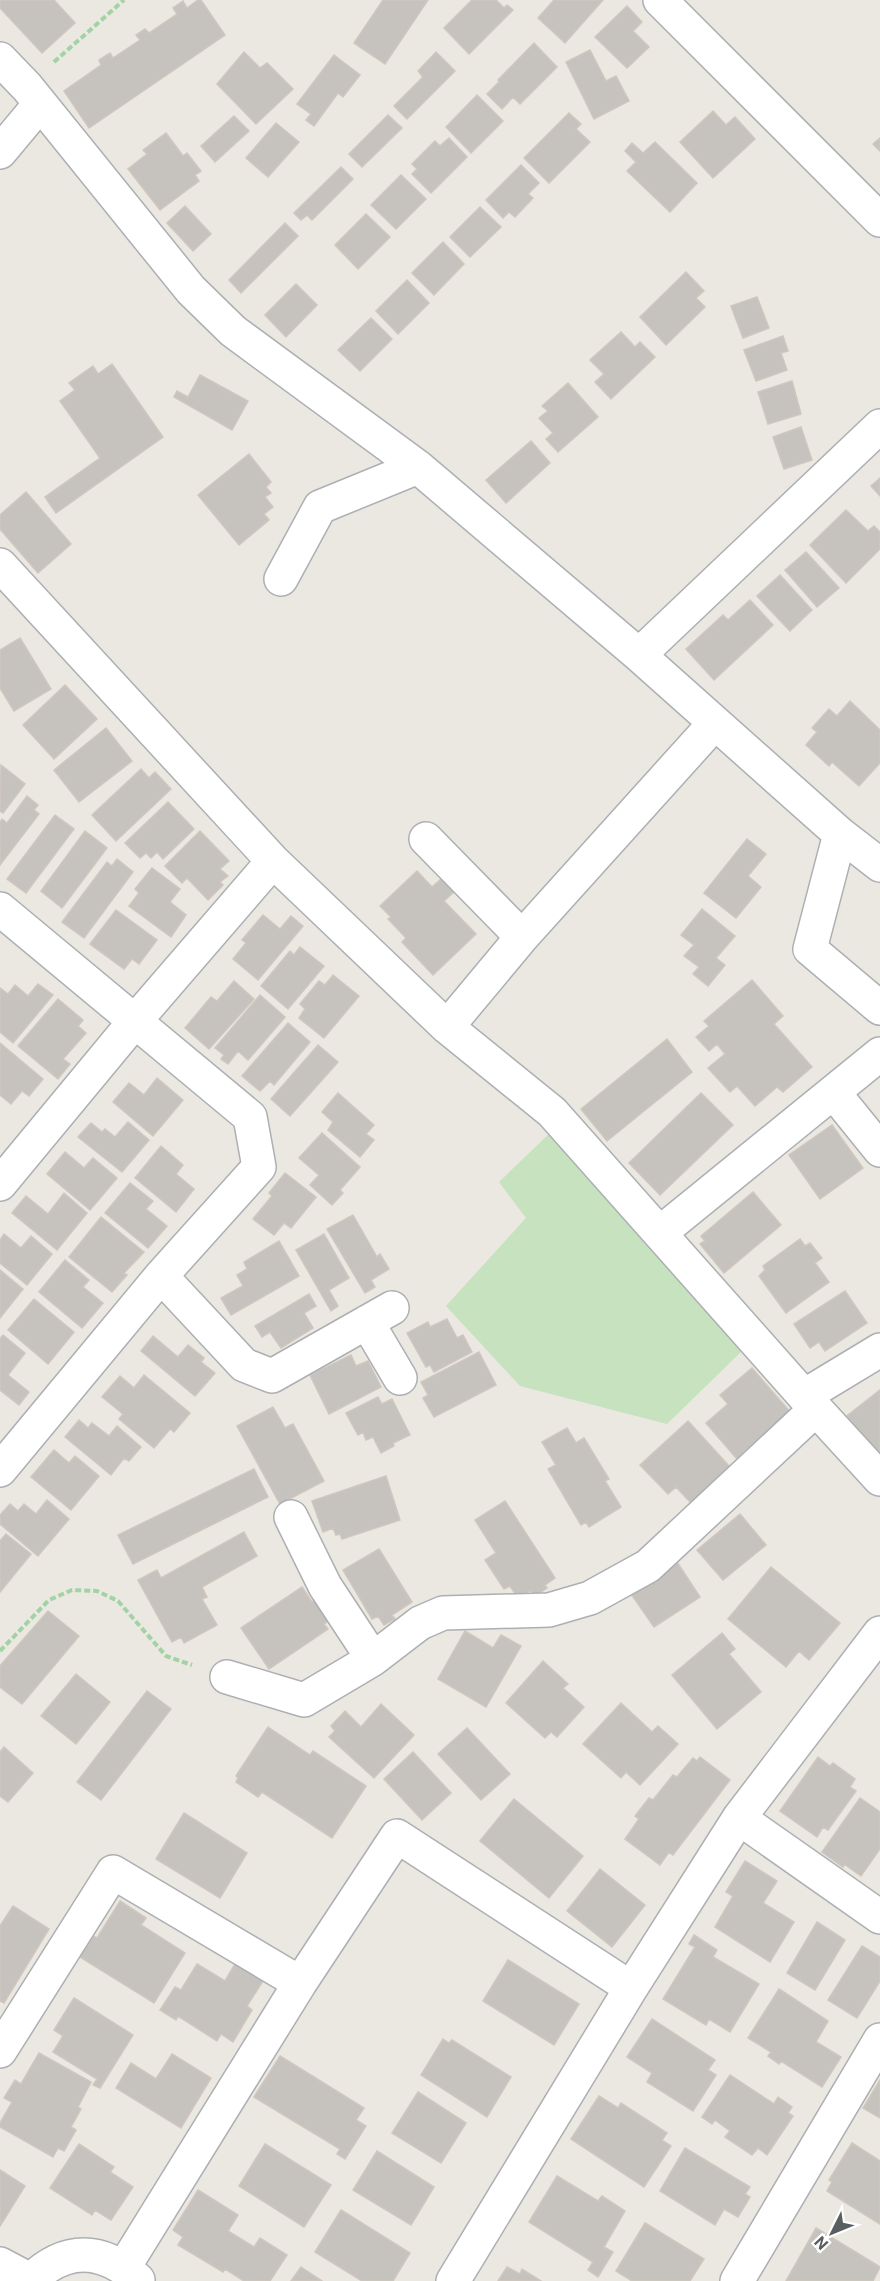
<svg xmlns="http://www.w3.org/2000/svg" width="880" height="2281" font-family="Roboto,sans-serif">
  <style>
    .green { fill: #c6e2be }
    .building { fill: #c6c2be; stroke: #cfc7bf; stroke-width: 1.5 }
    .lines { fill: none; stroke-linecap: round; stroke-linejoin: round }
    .minor-casing { stroke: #acb0b3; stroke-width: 36 }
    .path { stroke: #a2d3a4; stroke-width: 4; stroke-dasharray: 6 3; stroke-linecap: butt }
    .minor { stroke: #fff; stroke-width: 33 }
  </style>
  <rect width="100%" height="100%" fill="#ebe7e1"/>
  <!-- green -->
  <path class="green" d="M550,1133l196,214 -79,77 -147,-38 -74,-80 80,-88 -27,-36z"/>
  <!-- building -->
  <path class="building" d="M0,0h54l21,23 -33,30 -42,-45z
    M198,0h3l24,35 -136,93 -25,-37 37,-26 -2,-5 11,-7 3,5 27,-18 -4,-5 9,-6 4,4 28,-19 -4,-6 10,-7 4,7z
    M383,0h45l-43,64 -31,-21z
    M472,0h24l8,8 3,-3 6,5 -44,44 -25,-26z
    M554,0h49l-38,43 -27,-25z
    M627,6l15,16 -9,9 16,16 -22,21 -32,-31z
    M534,43l23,24 -37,37 -7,-7 -11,12 -15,-15 12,-12 -1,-2z
    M590,50l16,31 10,-5 13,25 -35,18 -28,-57z
    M244,52l16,16 7,-5 26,26 -37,35 -39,-40z
    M436,52l19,19 -48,48 -13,-13 29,-29 -5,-6z
    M334,55l26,20 -17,22 -5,-4 -24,33 -8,-6 5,-6 -14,-10z
    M477,95l26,26 -32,32 -25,-26z
    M713,111l13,14 9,-8 20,22 -42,39 -33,-36z
    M569,113l12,11 -5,5 14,13 -41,41 -25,-25z
    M388,115l14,13 -40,39 -13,-13z
    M234,116l15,15 -34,31 -14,-16z
    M276,123l23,19 -31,35 -22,-19z
    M166,133l17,23 4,-3 14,18 -6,4 4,6 -39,29 -32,-41 19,-15 -4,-4z
    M449,138l18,19 -36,36 -19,-19 5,-5 -5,-5 23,-23 5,5z
    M880,138v13l-7,-7z
    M655,142l42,41 -27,29 -43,-41 9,-9 -11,-11 7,-8 11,10z
    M521,165l18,18 -11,11 5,4 -18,19 -6,-5 -6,6 -17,-18z
    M341,167l12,12 -41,41 -5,-5 -6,5 -7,-7z
    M401,175l25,24 -30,30 -25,-24z
    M185,206l26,28 -18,17 -26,-28z
    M480,207l21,20 -31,30 -20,-20z
    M366,214l24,23 -32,32 -23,-24z
    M285,223l13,13 -57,57 -12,-13z
    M443,242l21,22 -30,31 -22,-22z
    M686,272l18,19 -8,7 9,9 -39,38 -26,-28z
    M407,280l22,23 -31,31 -22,-23z
    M296,284l21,21 -31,32 -21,-22z
    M757,297l12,31 -26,10 -12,-32z
    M371,318l21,21 -32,32 -22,-21z
    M621,332l14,15 5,-5 15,15 -44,42 -16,-17 9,-8 -14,-14z
    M783,336l5,15 -7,2 6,17 -31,11 -12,-31z
    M112,364l51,73 -107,76 -11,-16 55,-39 -40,-57 15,-11 -6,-7 24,-17 5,8z
    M200,375l48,26 -16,29 -58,-33 3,-6 11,6z
    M792,381l9,33 -33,10 -10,-32z
    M568,383l30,34 -40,35 -12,-13 7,-6 -14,-15 9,-7 -6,-5z
    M801,427l11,33 -28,9 -11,-32z
    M531,441l19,22 -44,40 -20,-23z
    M249,454l22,28 -5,5 5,6 -6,4 8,10 -9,7 5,6 -30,25 -41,-50z
    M880,478v18l-9,-10z
    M26,492l45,52 -33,29 -38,-44v-14z
    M846,510l22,21 6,-5 6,6v17l-34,34 -36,-38z
    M806,552l33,36 -22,19 -32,-37z
    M780,575l32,35 -22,21 -33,-35z
    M750,600l23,25 -59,55 -28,-31 37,-34 5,5z
    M20,638l31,51 -37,22 -14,-23v-38z
    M65,685l32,34 -43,40 -31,-34z
    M850,701l30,29v33l-21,23 -27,-24 -3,4 -23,-21 11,-13 -5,-4 17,-19 8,7z
    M106,728l26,33 -53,41 -25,-32z
    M1,765l24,19 -22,29 -3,-2z
    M141,769l8,9 6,-6 16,17 -55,52 -24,-26z
    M27,796l11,9 -4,5 5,4 -39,51v-43l2,-3 5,4z
    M168,802l26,27 -31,30 -6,-7 -6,6 -5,-5 -6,5 -15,-15z
    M55,815l19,14 -48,64 -19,-14z
    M85,831l22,17 -45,60 -21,-17z
    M200,831l29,30 -9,8 8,7 -8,6 3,3 -15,15 -21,-22 -5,5 -17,-17z
    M747,839l19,15 -18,22 13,11 -25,31 -32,-25z
    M117,859l16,13 -49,66 -22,-16 45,-60 5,4z
    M152,868l28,21 -10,13 16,13 -15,22 -42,-31 10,-13 -4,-4z
    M417,871l15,16 9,-8 13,13 -10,9 32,33 -43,41 -31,-33 4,-4 -18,-19 3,-2 -11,-11z
    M702,909l33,27 -19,22 9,7 -17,21 -15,-12 6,-7 -15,-11 10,-11 -13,-10z
    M116,910l41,30 -18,24 -7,-5 -8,10 -34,-25z
    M263,915l17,14 11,-13 12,10 -45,54 -25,-21 13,-16 -4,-3z
    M300,947l24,19 -36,43 -27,-23 29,-35 4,4z
    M333,975l26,21 -35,42 -25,-20 6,-9 -5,-5 19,-23 6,4z
    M752,980l31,36 -9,8 38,43 -29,25 -6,-5 -22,19 -18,-20 -7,6 -22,-24 17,-14 -8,-10 -8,7 -13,-14 13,-11 -5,-5z
    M234,981l20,18 -45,50 -24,-21 26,-31 6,4z
    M38,984l15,11 -40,48 -13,-11v-44l8,6 7,-9 13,11z
    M260,995l25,22 -37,43 -10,-9 -10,13 -7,-5 3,-4 -9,-7z
    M58,999l25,21 -5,6 8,7 -23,26 7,5 -12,15 -40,-33z
    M288,1023l22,19 -36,43 -4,-4 -10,10 -18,-15z
    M667,1039l25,33 -85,69 -26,-32z
    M0,1043l43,36 -14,17 -7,-5 -11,13 -11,-9z
    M318,1045l20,17 -48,54 -19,-17z
    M157,1078l26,22 -30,36 -40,-34 16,-19 15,12z
    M338,1093l36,32 -8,9 8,6 -14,17 -32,-27 5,-8 -11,-10z
    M701,1093l32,32 -73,70 -31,-32z
    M128,1122l21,18 -27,32 -44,-35 13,-14 11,9 3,-3 10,8z
    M832,1125l31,43 -43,31 -31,-44z
    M322,1133l38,34 -20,23 3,3 -11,12 -22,-20 9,-10 -20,-17z
    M161,1146l22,19 -7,9 18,15 -18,23 -41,-34z
    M65,1152l19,16 9,-10 24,20 -27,32 -43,-36z
    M285,1173l31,24 -25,31 -7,-5 -10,12 -21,-16 19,-23 -3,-3z
    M130,1183l23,18 -7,8 21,17 -19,22 -43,-35z
    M753,1192l28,33 -57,48 -24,-29 5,-3 -4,-5z
    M64,1193l23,20 -30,37 -45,-37 14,-17 22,18z
    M353,1215l24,42 3,-3 9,15 -18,11 4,7 -10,6 -38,-64z
    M101,1217l43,35 -20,21 3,2 -15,17 -43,-35z
    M4,1234l17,14 10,-12 21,18 -25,31 -27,-22v-23z
    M324,1234l25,44 -20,12 9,16 -7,5 -35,-61z
    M800,1239l5,7 5,-3 12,15 -7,5 14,19 -43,31 -27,-37 6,-6 -2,-4z
    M279,1241l20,35 -68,39 -10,-17 22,-12 -6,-11 10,-6 -3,-7z
    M65,1260l24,20 -6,7 20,16 -21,25 -43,-36z
    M0,1270l23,19 -23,29z
    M845,1291l22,32 -42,28 -6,-9 -9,6 -16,-24z
    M309,1294l7,12 -12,7 9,15 -32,20 -11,-16 -8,5 -7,-11z
    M34,1299l40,33 -26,32 -40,-34z
    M447,1319l10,19 6,-3 9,17 -38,20 -4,-7 -4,2 -19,-34 21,-11 2,5z
    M3,1335l22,18 -17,22 21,17 -10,13 -19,-15v-51z
    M153,1336l25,21 10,-12 16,13 -3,4 14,11 -20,23 -54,-45z
    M479,1352l17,33 -62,32 -11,-19 5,-3 -7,-13z
    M351,1355l5,11 12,-5 13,26 -52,27 -19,-39z
    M752,1368l39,45 -54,46 -31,-36 22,-19 -8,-9z
    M144,1375l46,38 -16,19 -4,-3 -16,19 -35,-29 4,-5 -21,-17 18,-21 14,12z
    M880,1390v68l-33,-42z
    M378,1397l4,7 10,-5 18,36 -17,8 1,3 -13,7 -8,-16 -7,3 -3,-8 -5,3 -12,-22z
    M273,1407l12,21 8,-4 31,57 -44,23 -43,-78z
    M79,1420l9,8 4,-5 17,13 8,-10 24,21 -12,14 -5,-3 -13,17 -46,-38z
    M688,1421l42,46 -39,36 -15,-16 -8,7 -28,-29z
    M567,1428l9,15 8,-5 25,41 -4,2 16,26 -32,20 -3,-5 -5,3 -33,-56 8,-4 -14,-23z
    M54,1450l15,13 6,-7 24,20 -28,34 -40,-33z
    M254,1469l14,28 -135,67 -15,-29z
    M386,1476l14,44 -58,19 -2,-5 -4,1 -3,-7 -10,4 -11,-31z
    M47,1500l22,19 -31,37 -38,-32v-9l10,-11 8,7 6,-7 12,10z
    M505,1501l50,77 -10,7 2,3 -12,8 -4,-6 -13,8 -8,-12 -6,3 -19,-29 11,-7 -21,-33z
    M740,1514l26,31 -43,35 -26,-30z
    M244,1532l13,24 -55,31 5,10 -5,2 15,26 -33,18 -3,-6 -9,5 -34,-62 19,-10 4,8z
    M6,1534l25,20 -31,38v-51z
    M379,1549l33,53 -20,13 3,4 -11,6 -6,-9 -6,3 -29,-49z
    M677,1562l23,35 -46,30 -23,-33z
    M771,1567l69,56 -31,37 -10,-9 -13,16 -58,-48z
    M302,1587l10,15 4,-3 14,21 -6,4 4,5 -59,40 -28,-41z
    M48,1611l31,25 -57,68 -22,-17v-21z
    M465,1631l28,17 8,-13 20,11 -35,61 -48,-28z
    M722,1633l13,16 -6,5 32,38 -44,37 -45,-54z
    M543,1661l25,23 -5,4 21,19 -27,30 -6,-5 -6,6 -39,-35z
    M76,1674l34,28 -34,42 -35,-28z
    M147,1691l24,18 -70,91 -24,-18z
    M621,1703l31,29 6,-6 20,18 -38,41 -14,-13 -5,6 -38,-34z
    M381,1704l33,31 -40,43 -45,-41 6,-6 -4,-5 14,-15 16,16z
    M268,1727l42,28 3,-4 53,35 -34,52 -70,-46 -4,5 -22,-15 2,-4 -2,-2z
    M467,1728l43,46 -29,26 -43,-46z
    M4,1747l29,26 -25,29 -8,-6v-44z
    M413,1752l38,41 -29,27 -38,-41z
    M700,1757l30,23 -57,75 -4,-3 -9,13 -35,-26 14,-20 -4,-3 14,-18 4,2 20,-25 4,2 16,-19 4,3z
    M818,1757l12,9 3,-3 22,16 -5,8 6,4 -28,39 -5,-3 -6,10 -37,-26z
    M860,1798l20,14v37l-19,27 -17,-12 -1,3 -21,-15z
    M514,1799l69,57 -34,42 -69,-57z
    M184,1813l63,40 -27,45 -64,-39z
    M745,1861l32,20 -14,22 31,19 -24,40 -55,-35 18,-31 -7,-4z
    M600,1869l45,36 -33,42 -45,-36z
    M120,1901l26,17 -5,7 44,28 -31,50 -74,-46 13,-21 4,2z
    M13,1906l36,23 -45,74 -4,-2v-75z
    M817,1922l28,18 -30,50 -28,-17z
    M694,1935l23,15 -4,7 46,27 -29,48 -21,-13 -3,6 -43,-26 32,-52 -6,-3z
    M862,1946l18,11v24l-23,37 -29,-18z
    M508,1960l71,44 -25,41 -71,-44z
    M197,1964l28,17 10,-17 28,17 -16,25 5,4 -19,32 -12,-8 -4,7 -39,-25 -2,4 -16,-10 15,-23 6,3z
    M779,1989l49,32 -12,21 25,15 -19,30 -41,-26 -2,3 -11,-8 3,-4 -23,-14z
    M74,1998l59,37 -33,53 -7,-3 4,-6 -44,-27 10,-16 -9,-6z
    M652,2019l63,41 -7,10 8,5 -23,36 -46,-29 5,-9 -25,-16z
    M443,2039l6,4 3,-3 59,37 -24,40 -66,-42z
    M39,2053l52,29 -13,25 3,2 -10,18 5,3 -12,21 -6,-3 -5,9 -53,-30v-4l12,-21 -8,-4 11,-18 6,4z
    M172,2054l39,24 -30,50 -65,-40 15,-25 25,16z
    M280,2056l84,52 -8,12 10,6 -21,33 -8,-5 3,-5 -86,-52z
    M730,2075l44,29 4,-7 14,10 -4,6 5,3 -26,39 -9,-7 -6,7 -27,-18 5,-6 -15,-11 -3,4 -10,-7z
    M880,2080v38l-17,-10z
    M418,2092l48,31 -25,40 -49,-30z
    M599,2096l19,12 3,-5 46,30 -5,7 9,6 -27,41 -73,-48z
    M852,2143l28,18v63l-53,-33 5,-9 -3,-2z
    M79,2144l35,23 -4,5 23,15 -22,33 -16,-10 -3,5 -42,-27z
    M265,2144l66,41 -27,42 -65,-41z
    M685,2148l65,39 -5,7 5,3 -12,20 -14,-8 -9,16 -55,-34z
    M377,2151l57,36 -23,38 -58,-35z
    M0,2170l25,16 -25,40z
    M557,2176l41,25 4,-5 23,15 -21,36 9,5 -15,25 -10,-7 5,-8 -64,-40z
    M198,2190l40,25 -10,16 26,16 6,-9 27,17 -17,26h-26l-19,-12 -2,3 -45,-27 5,-8 -10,-7z
    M341,2210l69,43 -17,28h-31l-47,-29z
    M645,2223l59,36 -14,22h-58l-16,-10z
    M816,2228l64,39 -7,14h-87z
    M301,2267l21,14h-31z
    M507,2267l13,7 2,-5 19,12h-43z"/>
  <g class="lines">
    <defs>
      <path id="minor" d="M660,0l220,220
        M0,59l27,28 164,203 42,41 185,136 221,188 201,179 40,31
        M0,152l40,-48
        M0,565l273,296 174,166 105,85 252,284 76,83
        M281,579l39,-72 98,-40
        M639,655l241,-229
        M840,834l-30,115 70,59
        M426,839l96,98
        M0,909l250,208 9,50 -98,109 -161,194
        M447,1027l75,-90 192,-213
        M834,1093l46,57
        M0,1184l135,-163 138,-160
        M661,1232l219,-178
        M161,1276l83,89 28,11 120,-68
        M367,1322l33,56
        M804,1396l76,-46
        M291,1517l34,69 48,73
        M227,1677l77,23 69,-41 47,-36 23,-10 106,-3 41,-12 58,-32 168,-157
        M739,1818l141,99
        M0,2051l113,-179 187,111 97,-147 234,152
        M0,2264l30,16
        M124,2267l176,-284
        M30,2281c35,-35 72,-34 108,-1
        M453,2281l178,-293 108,-170 141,-185
        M737,2281l143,-241"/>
    </defs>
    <!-- minor casing -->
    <use href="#minor" class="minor-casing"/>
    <!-- path -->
    <path class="path" d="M54,62l70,-62
      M0,1651l49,-51 23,-10 25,1 21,10 48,55 26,9"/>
    <!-- minor -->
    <use href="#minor" class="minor"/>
  </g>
  <!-- north arrow -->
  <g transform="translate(832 2233) rotate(227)" stroke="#ffffff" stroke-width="4.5" paint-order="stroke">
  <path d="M0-4.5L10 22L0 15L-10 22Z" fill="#595e61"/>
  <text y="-9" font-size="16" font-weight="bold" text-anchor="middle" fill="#595e61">N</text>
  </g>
</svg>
